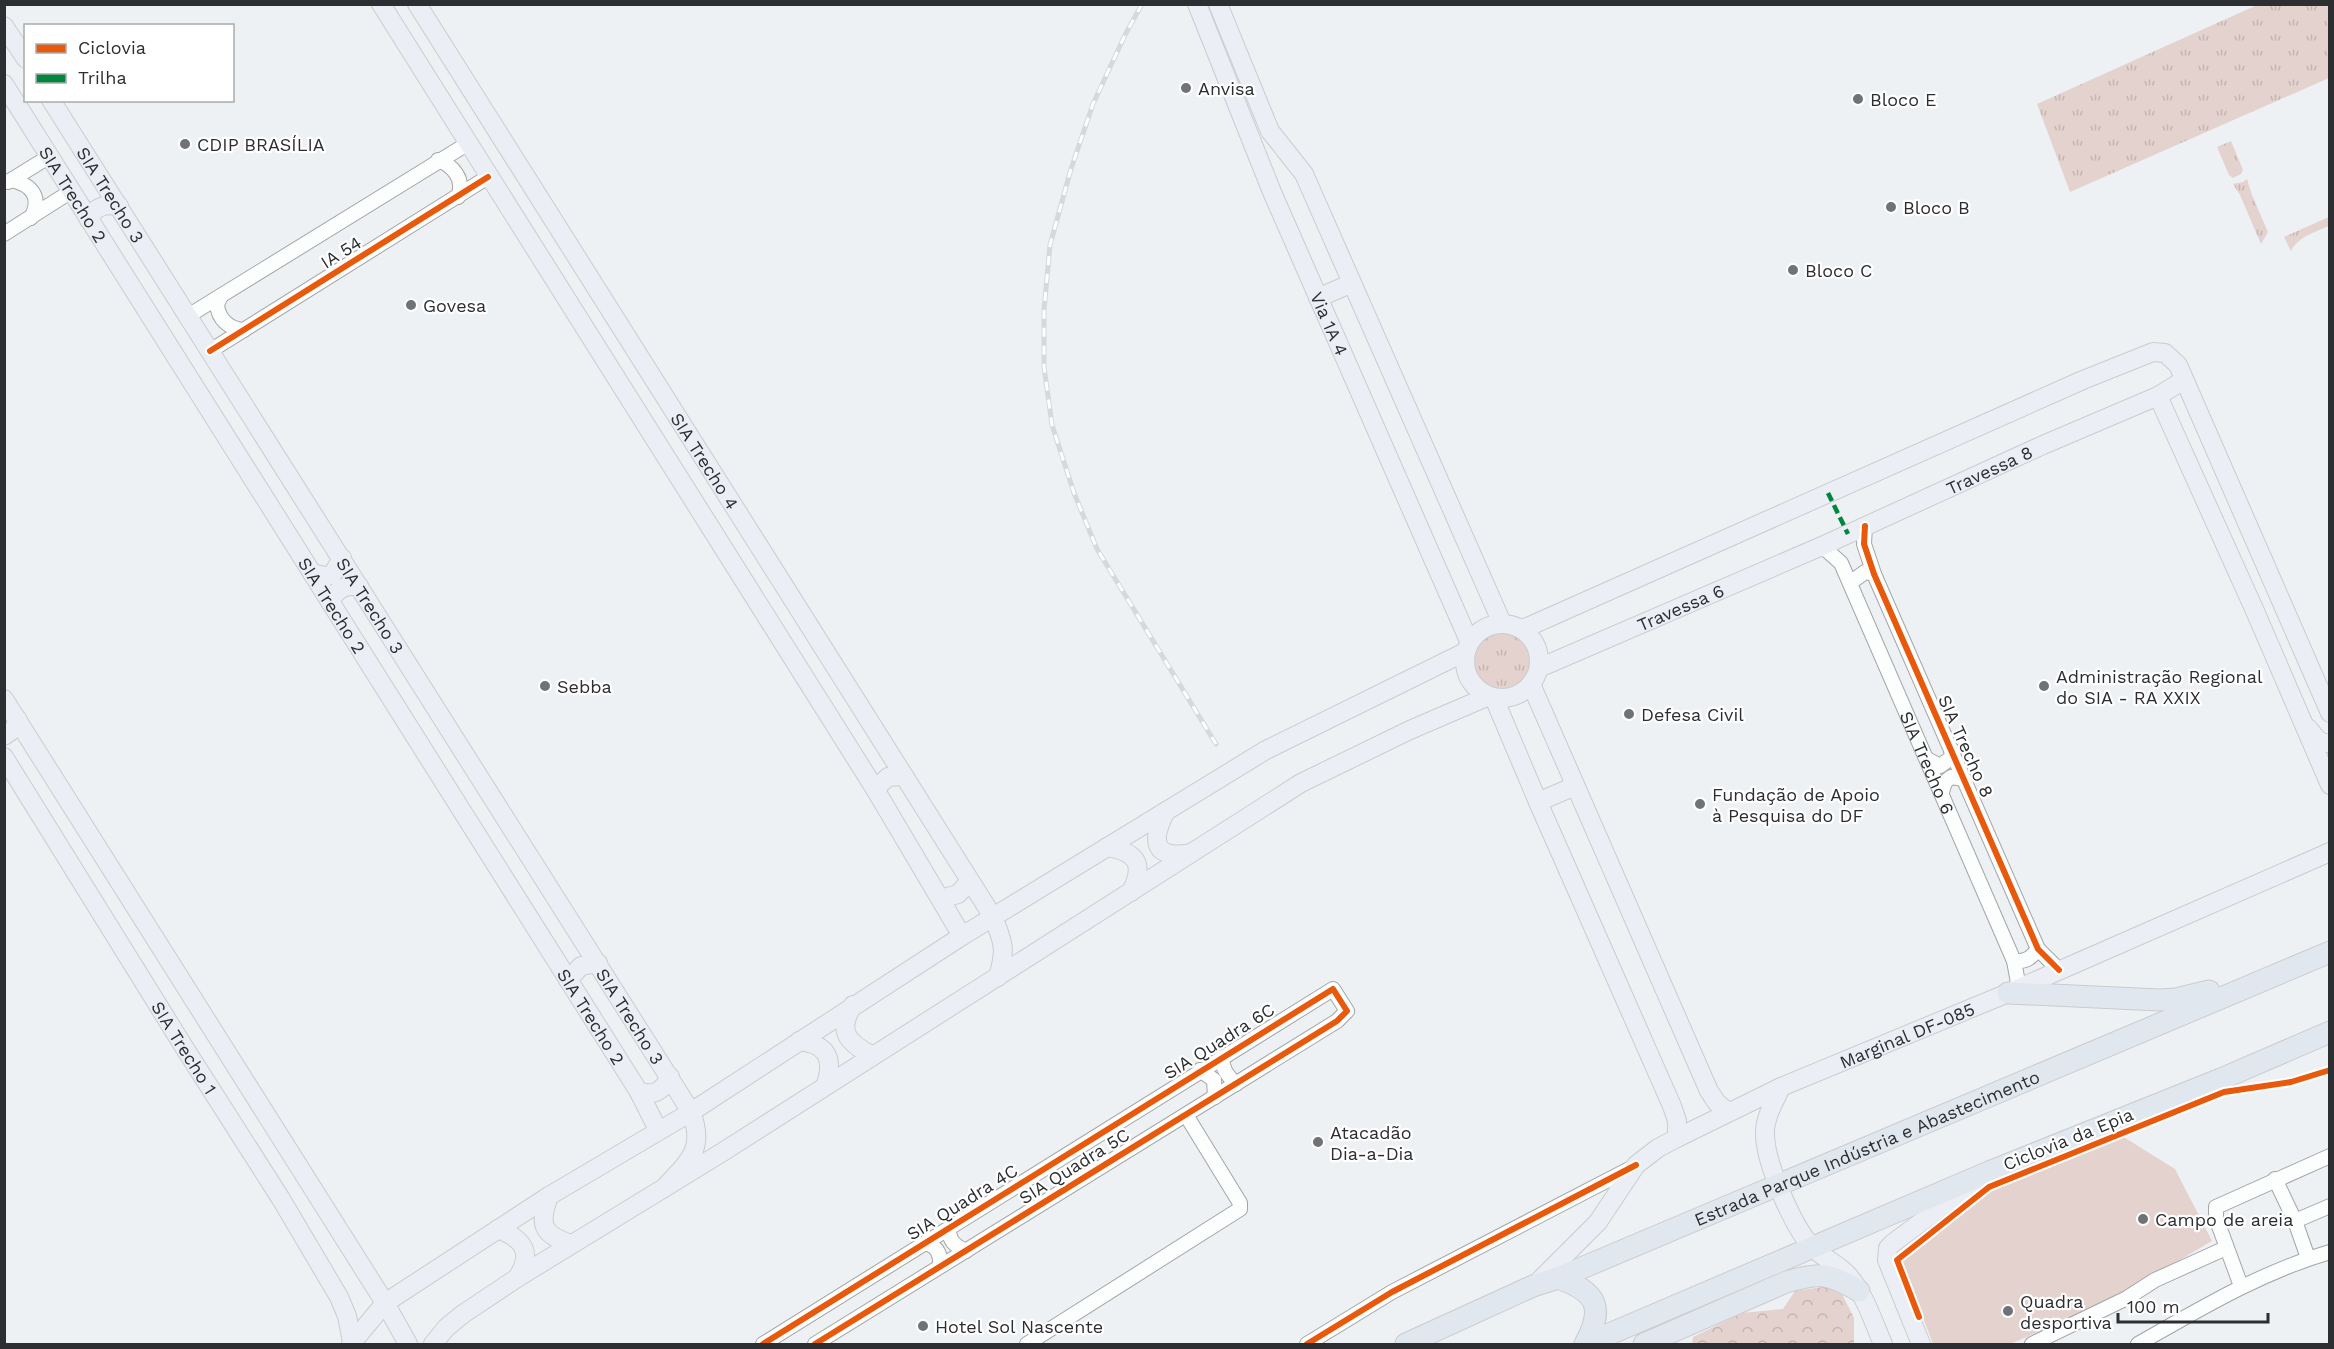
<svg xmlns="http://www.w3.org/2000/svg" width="2334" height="1349" font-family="'Work Sans',sans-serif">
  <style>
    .grass { fill: url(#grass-tufts) }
    .forest { fill: url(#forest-crowns) }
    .park { fill: #e4d2cf }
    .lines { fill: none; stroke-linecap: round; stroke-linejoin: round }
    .minor-casing { stroke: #a3a5a7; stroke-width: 16 }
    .major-casing { stroke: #caccce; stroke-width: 20 }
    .highway-casing { stroke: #caccce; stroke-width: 23 }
    .minor { stroke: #fcfdfd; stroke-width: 14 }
    .major { stroke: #ebeff5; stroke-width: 18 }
    .highway { stroke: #e0e7ef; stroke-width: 21 }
    .rail-casing { stroke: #d6d8d9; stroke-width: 5 }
    .rail { stroke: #fff; stroke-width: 3; stroke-dasharray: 9; stroke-linecap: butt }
    .quiet { stroke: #00873e; stroke-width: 4.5; stroke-dasharray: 9 4.5; stroke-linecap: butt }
    .cycleway-casing { stroke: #fff; stroke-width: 10 }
    .cycleway { stroke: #e8590c; stroke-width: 6 }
    .poi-dot { fill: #707275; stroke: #fff; stroke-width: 2 }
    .labels { text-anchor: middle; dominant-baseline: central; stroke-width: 4.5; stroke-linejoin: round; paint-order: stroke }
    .poi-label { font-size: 18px; fill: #2c2e31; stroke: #fff; text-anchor: start }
    .street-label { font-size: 18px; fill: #2c2e31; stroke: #fff }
  </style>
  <defs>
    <pattern id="grass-tufts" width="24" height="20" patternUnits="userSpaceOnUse" patternTransform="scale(1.5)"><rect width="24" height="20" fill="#e4d2cf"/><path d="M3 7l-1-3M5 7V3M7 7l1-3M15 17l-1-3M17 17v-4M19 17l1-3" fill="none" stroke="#c4b5b2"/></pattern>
    <pattern id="forest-crowns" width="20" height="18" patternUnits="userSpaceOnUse" patternTransform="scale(1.5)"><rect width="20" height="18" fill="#e4d2cf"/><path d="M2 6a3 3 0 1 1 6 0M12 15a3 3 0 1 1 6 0" fill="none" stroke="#c4b5b2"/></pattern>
  </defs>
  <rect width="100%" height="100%" fill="#eef1f4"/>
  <!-- grass -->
  <path class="grass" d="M2257,5h72v73l-259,114 -33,-88z
    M2231,141l12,29 -2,4 -8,4 -4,-3 -12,-28z
    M2247,179l5,16 16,37 -7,12 -21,-49 -7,-11 10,-2z
    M2329,217v9c-14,6 -31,11 -38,25l-7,-14z
    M1470 661a31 31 0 1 1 62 0a31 31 0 1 1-62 0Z"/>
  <!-- forest -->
  <path class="forest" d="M1823,1287l17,3 14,28v26h-162l1,-7 49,-24 41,-4 12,-18z"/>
  <!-- park -->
  <path class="park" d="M2122,1136l53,33 37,72 -155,91 -5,-6 -42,18h-77l-32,-84 88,-68z"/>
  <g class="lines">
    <defs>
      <g id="minor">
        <path d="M438,160c16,6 27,20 20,37"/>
        <path d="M11,180c22,5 31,18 20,38"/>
        <path d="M8,182l42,-26"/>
        <path d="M4,234l66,-42"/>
        <path d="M221,296l-4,8c1,15 12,25 27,26"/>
        <path d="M188,316l279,-172"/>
        <path d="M210,351l278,-174"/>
        <path d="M1865,526l-1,18 10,30 164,375 21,21"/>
        <path id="s1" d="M1822,546l19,17 173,398 5,27"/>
        <path d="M1850,583l15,-11 9,2"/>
        <path d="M1927,759l13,7 11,-8 1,-8"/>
        <path d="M1942,792l3,-10 6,-5 13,2"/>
        <path d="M2014,961c12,1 17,-3 24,-12"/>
        <path d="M1222,1057c0,12 5,18 14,27"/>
        <path d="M1200,1070l14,10 1,17"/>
        <path d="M2275,1179l20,42 13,37"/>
        <path d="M2295,1221l35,-15"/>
        <path d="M949,1229c0,12 6,17 17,22"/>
        <path d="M925,1243c12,3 16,11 15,23"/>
        <path d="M2241,1286l-25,-68v-11l114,-51"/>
        <path d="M763,1344l570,-355 14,22 -10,10 -522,323"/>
        <path d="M1027,1344l213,-135v-6l-54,-88"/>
        <path d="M1307,1344l85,-52 243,-126"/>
        <path d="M2032,1344l95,-46 28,-18 71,-32"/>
        <path d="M2138,1344c62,-35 123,-72 192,-92"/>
      </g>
      <g id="major">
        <path d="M381,4l494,785 87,147"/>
        <path id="s2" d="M417,4l576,913c11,26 13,33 5,60"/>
        <path id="s3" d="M1197,4l75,188 197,449"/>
        <path d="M1218,4l52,127 34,43 198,449"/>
        <path d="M4,26l22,33"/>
        <path id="s4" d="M4,84l635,1008 19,38"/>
        <path id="s5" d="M51,100l640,1012c15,38 -3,50 -28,77"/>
        <path d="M89,220c5,-14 16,-16 30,-14"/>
        <path d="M1318,298l34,-15"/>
        <path d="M2158,396l97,215 75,174"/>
        <path d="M312,573l12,3 8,-1 10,-17"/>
        <path d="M330,602c7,-13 14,-17 29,-16"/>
        <circle cx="1502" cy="661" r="37"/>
        <path d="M1523,629l560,-249 70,-28 12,1 13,12 152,348"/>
        <path id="s6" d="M1539,668l283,-122 221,-101 115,-49 26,-16"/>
        <path d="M1531,684l178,407 8,12 11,9"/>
        <path d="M1494,698l44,104 134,304 5,15v17"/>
        <path d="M4,699l381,604 23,41"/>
        <path d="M2308,728c7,8 10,16 22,15"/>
        <path d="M4,736l10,-7 4,-9"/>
        <path id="s7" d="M4,757l180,290 97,152 58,98 8,19 5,26"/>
        <path d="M875,789l13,-12 16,-1"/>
        <path d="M1538,802l37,-16"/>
        <path d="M1166,811c-15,29 -14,49 25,42"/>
        <path d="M1107,847c30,5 38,17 24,45"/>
        <path d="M941,899l17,-5 11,-12"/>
        <path d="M568,980l13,-14 17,-3"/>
        <path d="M853,1005c-16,26 -6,37 18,50"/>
        <path d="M799,1041c28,3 35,17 27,43"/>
        <path d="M1781,1087c-6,14 -17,31 -16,47 0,28 28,93 47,113 11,11 26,17 36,28 17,20 25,46 35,69"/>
        <path d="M639,1092c16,4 23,-1 31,-15"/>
        <path d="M549,1196c-10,28 -8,38 22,48"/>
        <path d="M498,1229c25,10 36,23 19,49"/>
        <path id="s8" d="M1535,1285l63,-63 38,-57 22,-17 19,-10 104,-51 227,-94 322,-141"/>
        <path d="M351,1344l34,-41 164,-107 142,-84 271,-176 304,-186 199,-98"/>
        <path d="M433,1344l13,-16 17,-14 54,-36 204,-125 580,-370 109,-53 79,-34"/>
        <path d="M1921,1344l-34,-84 1,-12 5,-5 78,-58"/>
      </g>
      <g id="highway">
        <path d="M2008,993l151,7 17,-1 33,-8"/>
        <path d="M1558,1278c39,14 47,29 27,66"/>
        <path id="s9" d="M1406,1344l127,-58 25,-8 772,-326"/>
        <path d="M1586,1344l403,-172 232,-93 109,-47"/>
        <path d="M1644,1344l142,-62c34,-10 43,-9 73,9"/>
      </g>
    </defs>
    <!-- minor casing -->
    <use href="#minor" class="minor-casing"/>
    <!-- major casing -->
    <use href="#major" class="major-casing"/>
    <!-- highway casing -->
    <use href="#highway" class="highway-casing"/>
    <!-- minor -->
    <use href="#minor" class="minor"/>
    <!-- major -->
    <use href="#major" class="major"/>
    <!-- highway -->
    <use href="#highway" class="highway"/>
    <defs>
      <path id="rail" d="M1142,4l-17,31 -32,69 -22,65 -21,76 -6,65v57l8,58 22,68 23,56 119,195"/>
    </defs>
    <!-- rail casing -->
    <use href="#rail" class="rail-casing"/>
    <!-- rail -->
    <use href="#rail" class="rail"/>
    <!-- quiet -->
    <path class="quiet" d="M1828,493l20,41"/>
    <defs>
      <path id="cycleway" d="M210,351l278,-174
        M1865,526l-1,18 10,30 164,375 21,21
        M1919,1317l-22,-57 92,-73 235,-95 67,-10 39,-12
        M763,1344l570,-355 14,22 -10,10 -522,323
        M1307,1344l85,-52 244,-127"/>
    </defs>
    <!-- cycleway casing -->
    <use href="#cycleway" class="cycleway-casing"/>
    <!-- cycleway -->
    <use href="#cycleway" class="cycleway"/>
  </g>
  <!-- markers -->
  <g class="poi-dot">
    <circle cx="1186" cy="88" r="6"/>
    <circle cx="1858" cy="99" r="6"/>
    <circle cx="185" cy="144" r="6"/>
    <circle cx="1891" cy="207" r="6"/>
    <circle cx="1793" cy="270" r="6"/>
    <circle cx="411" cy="305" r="6"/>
    <circle cx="545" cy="686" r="6"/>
    <circle cx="2044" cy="686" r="6"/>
    <circle cx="1629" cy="714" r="6"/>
    <circle cx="1700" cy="804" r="6"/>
    <circle cx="1318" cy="1142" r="6"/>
    <circle cx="2143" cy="1219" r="6"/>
    <circle cx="2008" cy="1311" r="6"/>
    <circle cx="923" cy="1326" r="6"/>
  </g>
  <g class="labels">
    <!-- poi labels -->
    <g class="poi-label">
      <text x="1198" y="88">Anvisa</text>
      <text x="1870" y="99">Bloco E</text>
      <text x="197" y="144">CDIP BRASÍLIA</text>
      <text x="1903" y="207">Bloco B</text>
      <text x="1805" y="270">Bloco C</text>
      <text x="423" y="305">Govesa</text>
      <text x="2056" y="676">Administração Regional<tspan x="2056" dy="21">do SIA - RA XXIX</tspan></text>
      <text x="557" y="686">Sebba</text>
      <text x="1641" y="714">Defesa Civil</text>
      <text x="1712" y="794">Fundação de Apoio<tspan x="1712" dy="21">à Pesquisa do DF</tspan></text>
      <text x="1330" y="1132">Atacadão<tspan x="1330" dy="21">Dia-a-Dia</tspan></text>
      <text x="2155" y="1219">Campo de areia</text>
      <text x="2020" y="1301">Quadra<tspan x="2020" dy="21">desportiva</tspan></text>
      <text x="935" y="1326">Hotel Sol Nascente</text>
    </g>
    <!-- street labels -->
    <g class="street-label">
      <text stroke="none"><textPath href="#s4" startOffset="130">SIA Trecho 2</textPath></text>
      <text stroke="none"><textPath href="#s5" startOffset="112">SIA Trecho 3</textPath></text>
      <text transform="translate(341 252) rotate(-32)">IA 54</text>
      <text stroke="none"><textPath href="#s3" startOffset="346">Via 1A 4</textPath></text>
      <text stroke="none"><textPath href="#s2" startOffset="540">SIA Trecho 4</textPath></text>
      <text stroke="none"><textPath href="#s6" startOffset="492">Travessa 8</textPath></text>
      <text stroke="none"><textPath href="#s4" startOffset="616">SIA Trecho 2</textPath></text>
      <text stroke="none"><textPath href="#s5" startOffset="598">SIA Trecho 3</textPath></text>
      <text stroke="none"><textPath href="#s6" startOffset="154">Travessa 6</textPath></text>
      <text transform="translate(1966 746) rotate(66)">SIA Trecho 8</text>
      <text stroke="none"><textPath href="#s1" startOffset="243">SIA Trecho 6</textPath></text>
      <text stroke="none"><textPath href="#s5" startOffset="1084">SIA Trecho 3</textPath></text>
      <text stroke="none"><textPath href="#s4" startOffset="1102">SIA Trecho 2</textPath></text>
      <text stroke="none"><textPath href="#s8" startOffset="459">Marginal DF-085</textPath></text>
      <text transform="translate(1219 1041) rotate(-32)">SIA Quadra 6C</text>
      <text stroke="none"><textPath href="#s7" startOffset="342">SIA Trecho 1</textPath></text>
      <text transform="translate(2068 1139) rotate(-22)">Ciclovia da Epia</text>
      <text stroke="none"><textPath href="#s9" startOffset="501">Estrada Parque Indústria e Abastecimento</textPath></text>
      <text transform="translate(1074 1166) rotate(-32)">SIA Quadra 5C</text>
      <text transform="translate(962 1202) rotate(-32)">SIA Quadra 4C</text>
    </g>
  </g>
  <!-- border -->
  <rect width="2334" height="1349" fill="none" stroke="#2c2e31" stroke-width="12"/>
  <!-- legend -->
  <rect x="24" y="24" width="210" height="78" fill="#ffffff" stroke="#ababad" stroke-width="1.5"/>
  <rect x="36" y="44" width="30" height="9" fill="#e8590c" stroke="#ababad" stroke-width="1.5"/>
  <text x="78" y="54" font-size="18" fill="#2c2e31">Ciclovia</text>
  <rect x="36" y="74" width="30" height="9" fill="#00873e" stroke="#ababad" stroke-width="1.5"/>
  <text x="78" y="84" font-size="18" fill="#2c2e31">Trilha</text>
  <!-- scale -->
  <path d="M2118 1313v9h150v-9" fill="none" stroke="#2c2e31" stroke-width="3"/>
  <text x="2127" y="1313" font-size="18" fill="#2c2e31" stroke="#ffffff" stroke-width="4.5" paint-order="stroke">100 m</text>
</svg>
